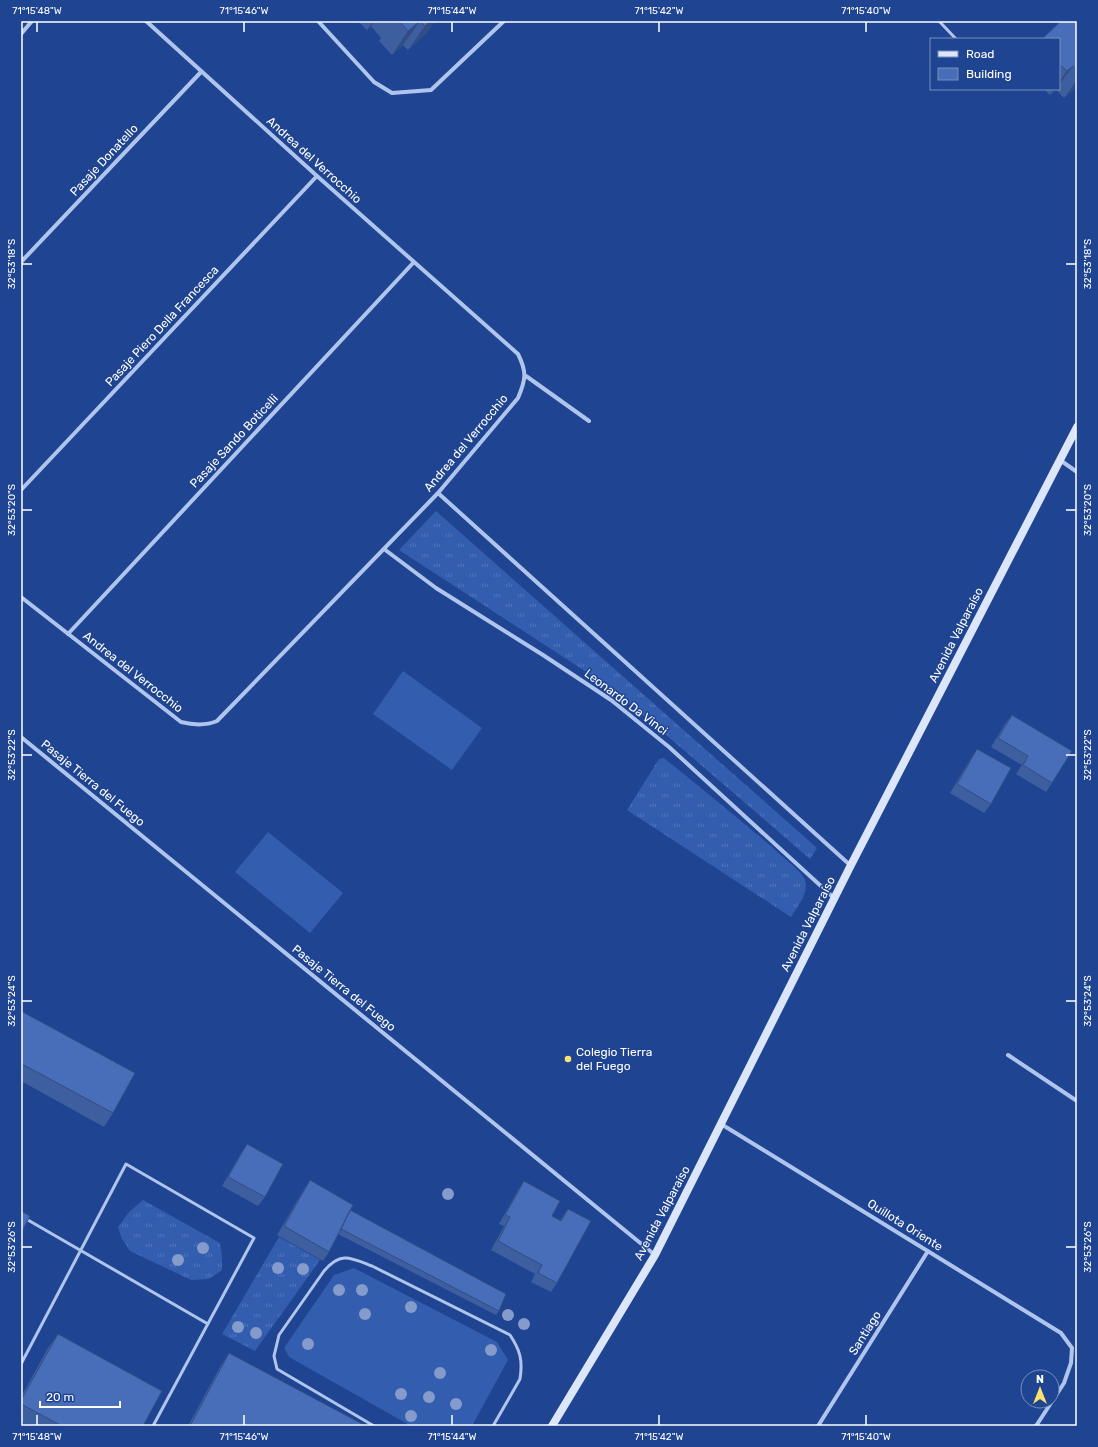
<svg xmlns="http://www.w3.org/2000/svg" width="1098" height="1447" font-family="Rubik,sans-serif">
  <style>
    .grass { fill: url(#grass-tufts) }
    .garden { fill: #335daf }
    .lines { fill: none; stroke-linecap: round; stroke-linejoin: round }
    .lane { stroke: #b0c5ed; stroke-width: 3 }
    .street { stroke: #b0c5ed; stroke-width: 4 }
    .secondary { stroke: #dce6fa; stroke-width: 8 }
    .tree { fill: #849bcb }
    .wall { fill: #3e5f9f }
    .shaded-wall { fill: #324d82 }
    .building { fill: #486eb9; stroke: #324d82 }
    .ticks { fill: none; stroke: #fff; stroke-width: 1.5 }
    .poi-dot { fill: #fbe270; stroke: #1f4491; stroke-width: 1.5 }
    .labels { text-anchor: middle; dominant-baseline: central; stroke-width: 3; stroke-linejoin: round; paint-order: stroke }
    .street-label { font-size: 12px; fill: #fff; stroke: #1f4491 }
    .poi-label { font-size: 12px; fill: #fff; stroke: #1f4491; text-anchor: start }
    .neatline { fill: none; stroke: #fff; stroke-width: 1.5 }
    .ticks-label { font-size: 10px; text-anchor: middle; fill: #fff }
  </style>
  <defs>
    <pattern id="grass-tufts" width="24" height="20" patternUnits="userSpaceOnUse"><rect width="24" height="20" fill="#335daf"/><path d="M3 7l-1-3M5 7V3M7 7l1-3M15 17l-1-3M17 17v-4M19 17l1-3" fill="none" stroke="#5275bb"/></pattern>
  </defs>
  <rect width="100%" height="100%" fill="#1f4491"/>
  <!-- grass -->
  <path class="grass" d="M436,511l381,337 -7,11 -196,-169 -215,-140z
    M664,758c37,30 73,59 109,90 8,8 26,21 31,30 7,13 -7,29 -13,39l-164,-107 32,-51z
    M143,1200l77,43 2,14v13l-13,9 -18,1 -61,-29 -8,-12 -4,-12 11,-15z
    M279,1237l41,23 -65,91 -33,-17z"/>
  <!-- garden -->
  <path class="garden" d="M403,671l79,57 -30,42 -79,-56z
    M268,832l75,61 -33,40 -75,-61z
    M354,1268l143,74 11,18 -36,66h-61l-122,-69 -5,-9 50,-73z"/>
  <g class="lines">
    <!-- lane -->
    <path class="lane" d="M939,21l17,18
      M21,1216l187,108
      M21,1364l105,-200 128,74 -101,188
      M374,1426l-97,-57 -3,-13 5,-21 45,-64c17,-20 27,-13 48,-5l138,69c10,15 13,25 10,44l-27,47"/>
    <!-- street -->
    <path class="street" d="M318,21l56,61 18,11 39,-3 73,-69
      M21,34l11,-13
      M21,262l180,-190
      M526,376l63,45
      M1060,460l17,12
      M21,490l296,-314
      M438,493l412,372
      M384,549l52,39 107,67 68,45 58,47 165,151
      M21,597l160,125c12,3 24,4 36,-1l221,-228 80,-95c8,-19 9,-26 0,-44l-201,-178 -171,-155
      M68,634l346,-372
      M21,737l634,518
      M1008,1055l69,46
      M721,1124l340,209 11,15
      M818,1426l110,-175
      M1036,1426l28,-43 7,-20 1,-15"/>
    <!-- secondary -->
    <path class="secondary" d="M552,1426l103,-171 196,-390 226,-438"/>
  </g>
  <!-- trees -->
  <g class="tree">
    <circle cx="448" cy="1194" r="6"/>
    <circle cx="203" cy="1248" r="6"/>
    <circle cx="178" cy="1260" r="6"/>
    <circle cx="278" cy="1268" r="6"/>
    <circle cx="303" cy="1269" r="6"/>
    <circle cx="339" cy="1290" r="6"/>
    <circle cx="362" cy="1290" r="6"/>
    <circle cx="411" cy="1307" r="6"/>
    <circle cx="365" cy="1314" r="6"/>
    <circle cx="508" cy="1315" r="6"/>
    <circle cx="524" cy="1324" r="6"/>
    <circle cx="238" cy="1327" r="6"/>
    <circle cx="256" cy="1333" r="6"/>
    <circle cx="308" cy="1344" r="6"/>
    <circle cx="491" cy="1350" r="6"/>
    <circle cx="440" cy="1373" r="6"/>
    <circle cx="401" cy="1394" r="6"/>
    <circle cx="429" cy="1397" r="6"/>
    <circle cx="456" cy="1404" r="6"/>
    <circle cx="411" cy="1416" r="6"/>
  </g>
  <!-- wall -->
  <path class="wall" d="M358,21h77l-8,12 -19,17 -5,-5 -11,10 -13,-14 2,-3 -10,-12 -4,4z
    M1077,21v66l-13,11 -8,-8 -6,5 -6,-6h15v-50h-17l2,-2z
    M1012,715l40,68 -6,9 -30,-18 6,-9 -31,-18 14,-23z
    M977,749l14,55 -7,9 -34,-20 21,-35z
    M21,1011l92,102 -9,14 -83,-46z
    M247,1144l18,53 -7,9 -36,-20 19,-33z
    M310,1180l40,30 149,101 -3,4 -158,-81 -9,18 -6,9 -46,-26 27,-46z
    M524,1181l28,35 8,4 8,-11 -11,74 -6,9 -20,-10 4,-8 -44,-24 13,-24 -5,-2 19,-34z
    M58,1334l85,92h-115l-7,-4v-25l27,-49z
    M229,1353l137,73h-178l32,-59z"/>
  <!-- shaded-wall -->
  <path class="shaded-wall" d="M373,21h2l-4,5 -4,4z
    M420,21l-17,24 -11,10 16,-24z
    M430,21h5l-8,12 -19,17 17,-24z
    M1073,66l-14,19v-3l8,-11z
    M1077,80v7l-13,11z
    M1054,89h2l-6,6z"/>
  <!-- building -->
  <path class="building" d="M399,21h21l-12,10z
    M420,21h10l-5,5z
    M1061,21h16v49l-4,-4 -6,5 -8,-7v-25h-13l-2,-2z
    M1012,715l60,36 -20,32 -29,-18 5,-9 -30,-18z
    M977,749l34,19 -20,36 -34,-20z
    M21,1011l114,62 -22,40 -91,-49 -1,2z
    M247,1144l36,20 -18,33 -37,-20z
    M310,1180l43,25 -24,47 -45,-26z
    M524,1181l36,20 -8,15 9,5 7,-12 23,12 -34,62 -19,-10 4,-8 -44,-24 12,-24 -5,-2z
    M350,1210l156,84 -7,17 -158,-82z
    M21,1211l9,5 -9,17z
    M58,1334l104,57 -19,35h-81l-41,-22v-4z
    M229,1353l137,73h-176z"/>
  <!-- ticks -->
  <path class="ticks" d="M37,22v10M244,22v10M452,22v10M659,22v10M866,22v10M22,264h10M1066,264h10M22,510h10M1066,510h10M22,755h10M1066,755h10M22,1001h10M1066,1001h10M22,1247h10M1066,1247h10M37,1415v10M244,1415v10M452,1415v10M659,1415v10M866,1415v10"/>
  <!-- markers -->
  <circle class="poi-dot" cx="568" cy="1059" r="4"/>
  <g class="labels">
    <!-- street labels -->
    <g class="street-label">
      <text transform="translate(104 160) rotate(-47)">Pasaje Donatello</text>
      <text transform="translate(314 160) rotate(42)">Andrea del Verrocchio</text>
      <text transform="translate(162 326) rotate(-47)">Pasaje Piero Della Francesca</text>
      <text transform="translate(234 441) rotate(-47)">Pasaje Sando Boticelli</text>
      <text transform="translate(466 443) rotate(-50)">Andrea del Verrocchio</text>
      <text transform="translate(956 635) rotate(-63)">Avenida Valparaíso</text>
      <text transform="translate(133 672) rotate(38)">Andrea del Verrocchio</text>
      <text transform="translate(626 702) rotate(37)">Leonardo Da Vinci</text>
      <text transform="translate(93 783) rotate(39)">Pasaje Tierra del Fuego</text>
      <text transform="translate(808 924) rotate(-63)">Avenida Valparaíso</text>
      <text transform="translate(344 988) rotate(39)">Pasaje Tierra del Fuego</text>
      <text transform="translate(662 1213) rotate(-62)">Avenida Valparaíso</text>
      <text transform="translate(905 1225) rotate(32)">Quillota Oriente</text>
      <text transform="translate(865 1333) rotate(-58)">Santiago</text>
    </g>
    <!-- poi labels -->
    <g class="poi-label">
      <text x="576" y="1052">Colegio Tierra<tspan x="576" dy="14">del Fuego</tspan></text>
    </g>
  </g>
  <!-- border -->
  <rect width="1098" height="1447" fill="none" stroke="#1f4491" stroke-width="44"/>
  <!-- legend -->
  <rect x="930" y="38" width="130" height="52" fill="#1f4491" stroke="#798fbd"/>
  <rect x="938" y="51" width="20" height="6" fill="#dce6fa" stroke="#798fbd"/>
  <text x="966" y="58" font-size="12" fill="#ffffff">Road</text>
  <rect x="938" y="68" width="20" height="12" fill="#486eb9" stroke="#798fbd"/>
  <text x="966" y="78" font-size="12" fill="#ffffff">Building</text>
  <!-- north arrow -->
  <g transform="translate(1040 1389)"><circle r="19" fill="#1f4491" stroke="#798fbd"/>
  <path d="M0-3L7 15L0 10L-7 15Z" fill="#fbe270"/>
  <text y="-6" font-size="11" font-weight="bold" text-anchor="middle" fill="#ffffff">N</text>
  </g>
  <!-- scale -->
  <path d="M40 1401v6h80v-6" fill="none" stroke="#ffffff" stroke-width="2"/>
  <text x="46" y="1401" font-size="12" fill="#ffffff" stroke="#1f4491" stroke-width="3" paint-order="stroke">20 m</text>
  <rect x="22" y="22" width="1054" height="1403" class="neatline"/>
  <g class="ticks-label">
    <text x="37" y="14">71°15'48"W</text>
    <text x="244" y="14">71°15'46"W</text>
    <text x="452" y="14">71°15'44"W</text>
    <text x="659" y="14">71°15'42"W</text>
    <text x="866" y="14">71°15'40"W</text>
    <text transform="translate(11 264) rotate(-90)" y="4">32°53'18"S</text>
    <text transform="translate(1087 264) rotate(-90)" y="4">32°53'18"S</text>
    <text transform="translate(11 510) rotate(-90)" y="4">32°53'20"S</text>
    <text transform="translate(1087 510) rotate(-90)" y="4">32°53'20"S</text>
    <text transform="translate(11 755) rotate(-90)" y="4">32°53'22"S</text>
    <text transform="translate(1087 755) rotate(-90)" y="4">32°53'22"S</text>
    <text transform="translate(11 1001) rotate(-90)" y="4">32°53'24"S</text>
    <text transform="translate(1087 1001) rotate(-90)" y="4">32°53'24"S</text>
    <text transform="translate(11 1247) rotate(-90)" y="4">32°53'26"S</text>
    <text transform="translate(1087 1247) rotate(-90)" y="4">32°53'26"S</text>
    <text x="37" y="1440">71°15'48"W</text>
    <text x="244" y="1440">71°15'46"W</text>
    <text x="452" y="1440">71°15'44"W</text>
    <text x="659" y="1440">71°15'42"W</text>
    <text x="866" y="1440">71°15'40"W</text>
  </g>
</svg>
